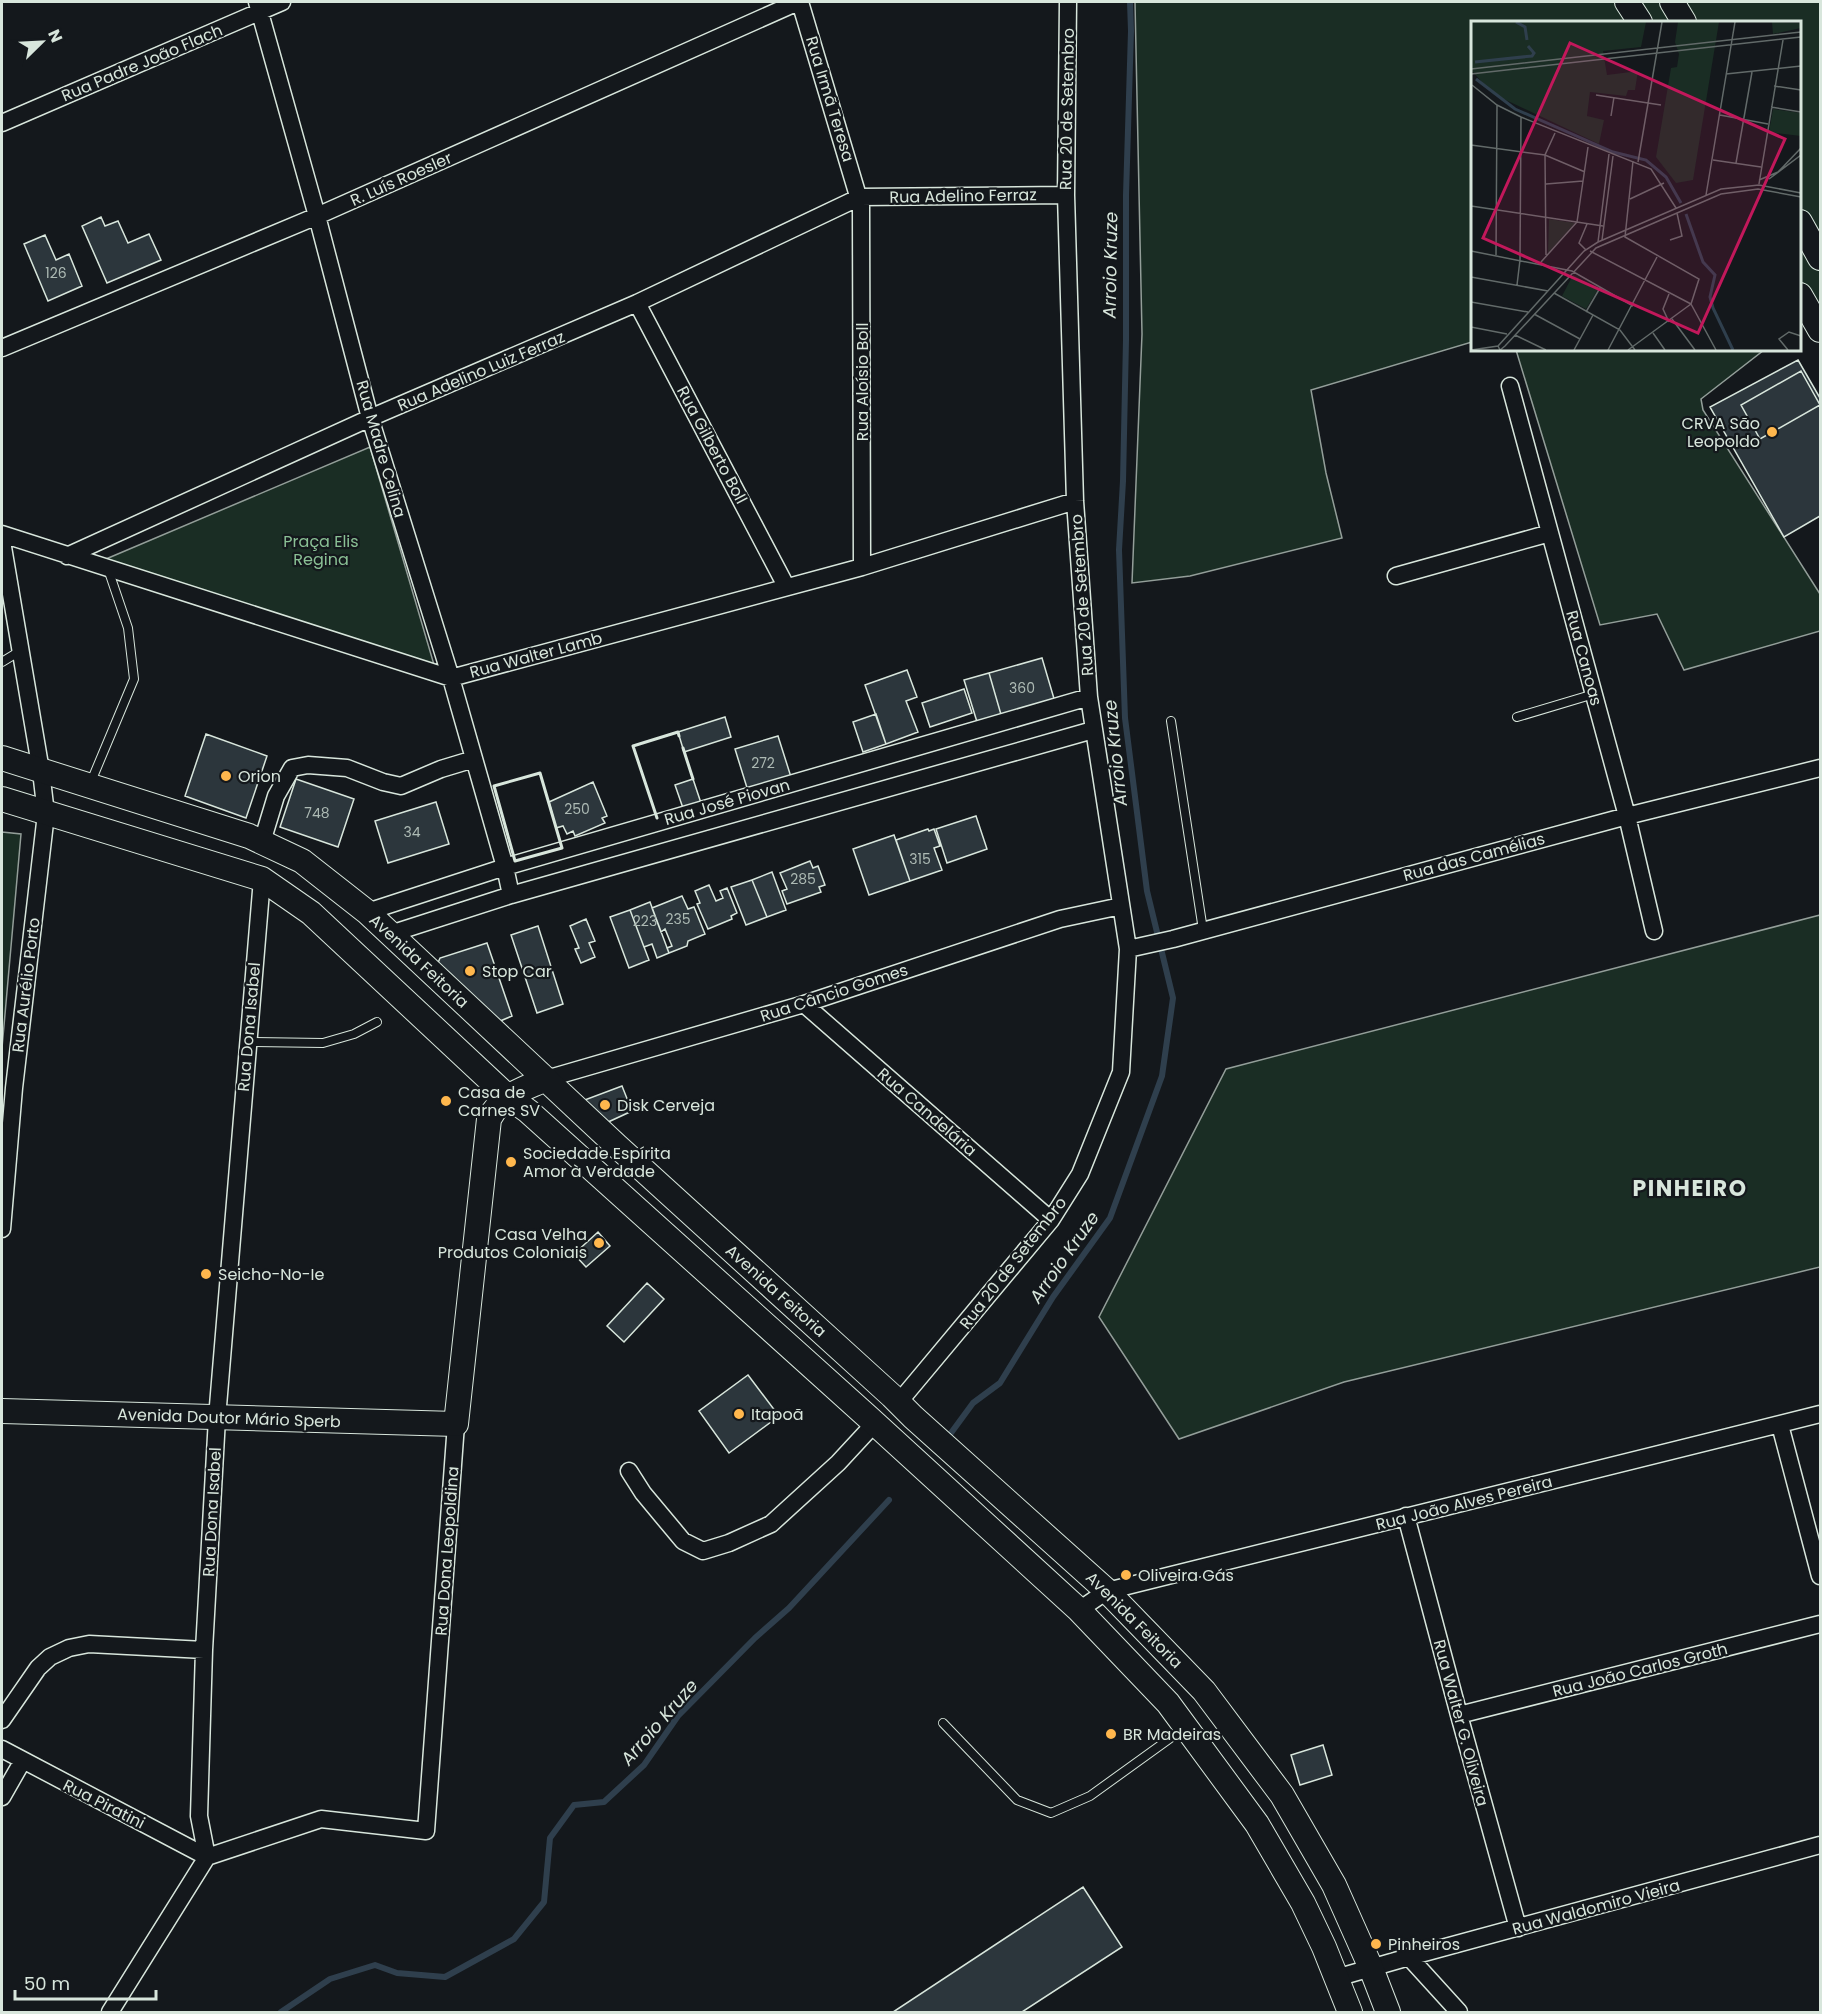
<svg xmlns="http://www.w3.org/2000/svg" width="1822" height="2014" font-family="Poppins,sans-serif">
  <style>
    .green { fill: #1a2d24; stroke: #939e99; stroke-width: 1.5 }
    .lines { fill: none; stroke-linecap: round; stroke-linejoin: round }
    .stream { stroke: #2f3f4d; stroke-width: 6 }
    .building { fill: #2c363c; stroke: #d8e6dc; stroke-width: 1.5 }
    .lane-casing { stroke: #d8e6dc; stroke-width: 10 }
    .street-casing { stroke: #d8e6dc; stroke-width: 19 }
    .secondary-casing { stroke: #d8e6dc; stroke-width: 26 }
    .lane { stroke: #14181c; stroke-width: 8 }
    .street { stroke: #14181c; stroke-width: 16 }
    .secondary { stroke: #14181c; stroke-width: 24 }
    .wall { stroke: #d8e6dc; stroke-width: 3 }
    .poi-dot { fill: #ffb74d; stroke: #14181c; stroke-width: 2 }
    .labels { text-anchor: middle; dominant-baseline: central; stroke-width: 4.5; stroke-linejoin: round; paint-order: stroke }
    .number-label { font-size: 14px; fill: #adbab4 }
    .street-label { font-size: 16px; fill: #d8e6dc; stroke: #14181c }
    .poi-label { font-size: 16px; fill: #d8e6dc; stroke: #14181c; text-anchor: start }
    .park-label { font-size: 16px; fill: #8ac095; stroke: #14181c }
    .water-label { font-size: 18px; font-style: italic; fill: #d8e6dc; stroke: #14181c }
    .district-label { font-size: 22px; font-weight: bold; letter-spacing: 1.5px; fill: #d8e6dc; stroke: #14181c }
    .inset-river { fill: none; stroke: #2f3f4d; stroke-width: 3 }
    .inset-road { fill: none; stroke: #626a69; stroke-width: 1.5 }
    .view { fill: #c2185b; fill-opacity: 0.15; stroke: #c2185b; stroke-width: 3 }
    .inset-edge { fill: none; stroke: #d8e6dc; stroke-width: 3 }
  </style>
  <rect width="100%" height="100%" fill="#14181c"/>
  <!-- green -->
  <path class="green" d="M1135,2h685v312l-20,10v-302h-328v320l-161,48 15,83 16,65 -152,38 -58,7 10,-249z
    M1516,350h248l-63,49 2,11 117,184v37l-136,39 -27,-56 -57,11z
    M370,447l65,221 -329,-109z
    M2,832l19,2 -19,214z
    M1820,915v352l-476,115 -165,57 -80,-122 127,-248z"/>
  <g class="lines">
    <!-- stream -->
    <path class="stream" d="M951,1433l22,-30 27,-20 53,-86 57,-79 52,-142 11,-78 -26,-107 -22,-173 -6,-168 4,-69 3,-141v-145l5,-164 -1,-29
      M281,2012l49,-33 45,-14 22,8 48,4 69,-38 30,-37 6,-64 24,-33 30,-3 40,-37 34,-49 77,-78 34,-30 100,-108"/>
  </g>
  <!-- building -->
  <path class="building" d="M101,217l4,9 13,-5 10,22 21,-9 12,26 -54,23 -25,-57z
    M45,235l11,25 13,-6 13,32 -34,15 -24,-57z
    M1798,360l22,38v118l-36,21 -74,-130z
    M1801,371l19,34 -60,34 -19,-34z
    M1042,658l13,44 -53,16 -13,-45z
    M907,670l10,27 -11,4 12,31 -32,12 -21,-59z
    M989,673l13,45 -24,7 -14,-45z
    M964,689l8,24 -42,14 -8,-24z
    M876,714l10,30 -23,8 -10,-30z
    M725,717l6,20 -47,15 -6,-20z
    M206,734l61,22 -21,62 -61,-22z
    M778,736l13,41 -43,14 -13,-42z
    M296,779l58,20 -16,48 -58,-20z
    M693,779l9,27 -18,5 -9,-26z
    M593,782l14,34 -5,2 3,5 -30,13 -2,-5 -6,3 -4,-8 -7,2 -7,-26z
    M436,802l13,42 -61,19 -13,-42z
    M976,816l11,33 -40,14 -11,-34z
    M928,829l1,2 5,-2 6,17 -6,2 8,22 -32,11 -14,-41z
    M894,835l16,46 -41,14 -16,-46z
    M810,861l3,7 5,-2 7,19 -6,2 2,5 -34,12 -5,-13 5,-2 -7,-16z
    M772,872l14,38 -19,7 -15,-37z
    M752,880l15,37 -21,8 -15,-38z
    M709,885l7,16 7,-3 -3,-7 7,-3 10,25 -6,3 1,3 -24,10 -11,-25 3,-1 -5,-12z
    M682,896l6,13 6,-2 11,27 -17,7 -1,5 -18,7 -2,-5 5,-2 -7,-17 -4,3 -9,-24z
    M650,902l19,51 -12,5 -5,-14 -8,3 -14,-37z
    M630,910l19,50 -20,8 -19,-51z
    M586,919l9,22 -6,2 6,14 -14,6 -6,-14 4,-1 -9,-22z
    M538,926l25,78 -26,9 -26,-78z
    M487,943l25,73 -19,8 -58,-54 5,-12z
    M622,1086l10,25 -26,12 -24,-22z
    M598,1232l12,14 -24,21 -12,-13z
    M647,1283l17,16 -40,43 -17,-16z
    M748,1375l31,41 -50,37 -30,-42z
    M1323,1745l9,30 -32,10 -9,-30z
    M1083,1887l39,60 -100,65h-129z"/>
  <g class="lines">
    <defs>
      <path id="lane" d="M2,662l18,-11
        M1517,717l77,-23
        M1171,721l32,209
        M90,784l44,-105 -6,-51 -20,-59
        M248,1042l75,1 31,-9 23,-12
        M943,1723l74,77 34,13 39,-17 93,-67"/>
      <path id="street" d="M257,2l60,214 53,202 81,260 54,189 6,28
        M800,2l61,204 1,361
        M2,123l280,-121
        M637,303l149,283
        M2,348l315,-132 481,-214
        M1510,386l117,430 27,115
        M2,534l449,144 411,-111 213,-66
        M2,541l39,230 5,43 -32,274 -12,141
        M67,556l303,-138 267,-115 223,-106 206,-2
        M1396,576l154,-43
        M262,842l14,-46 16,-28 16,-3 39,3 36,14 18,4 40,-17 33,-10
        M367,912l138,-45 584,-170
        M390,934l121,-39 582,-165
        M1128,949l45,-10 454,-123 193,-48
        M804,1004l247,216
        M546,1079l258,-75 256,-85 61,-13
        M899,1402l152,-182 29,-46 41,-102 7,-123 -39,-252 -14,-196 -9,-306 2,-193
        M1780,1425l40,151
        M629,1471l14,22 40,48 20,10 26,-8 42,-19 67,-61 37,-40
        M1406,1516l53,199 59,213
        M1079,1610l28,-19 713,-177
        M1459,1715l361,-91
        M2,1720l36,-52 12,-11 19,-9 20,-4 115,6
        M2,1749l205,108
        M2,1797l20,-35
        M207,1857l-8,-41 5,-166 13,-232 45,-539
        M207,1857l114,-38 105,12 30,-407
        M1409,1957l50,55
        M1336,1978l73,-21 411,-112
        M110,2012l97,-155"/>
      <path id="secondary" d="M1627,2l13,20
        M1672,2l12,20
        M1800,222l20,36
        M1800,295l20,35
        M2,758l247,78 53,25 65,51 250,234 275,250 21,21 194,174 97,100 78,104 52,90 37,83 17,44
        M2,799l260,80 49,34 196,183 21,15 341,307 210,192 89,93 89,121 46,79 21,44 26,65
        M2,1411l454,13 33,-305c13,-25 33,-29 57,-40"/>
    </defs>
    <!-- lane casing -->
    <use href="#lane" class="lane-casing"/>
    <!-- street casing -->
    <use href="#street" class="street-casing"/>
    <!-- secondary casing -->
    <use href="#secondary" class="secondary-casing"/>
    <!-- lane -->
    <use href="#lane" class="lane"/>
    <!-- street -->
    <use href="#street" class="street"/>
    <!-- secondary -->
    <use href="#secondary" class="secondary"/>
    <!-- wall -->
    <path class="wall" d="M683,748l10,31
      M540,773l22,75 -47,13 -21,-75z
      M657,818l-24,-72 45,-14 1,4"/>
  </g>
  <!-- markers -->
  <g class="poi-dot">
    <circle cx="1772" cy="432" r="6"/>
    <circle cx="226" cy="776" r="6"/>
    <circle cx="470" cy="971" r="6"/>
    <circle cx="446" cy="1101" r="6"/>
    <circle cx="605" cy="1105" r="6"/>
    <circle cx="511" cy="1162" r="6"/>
    <circle cx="599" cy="1243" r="6"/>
    <circle cx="206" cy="1274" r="6"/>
    <circle cx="739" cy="1414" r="6"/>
    <circle cx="1126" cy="1575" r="6"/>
    <circle cx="1111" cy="1734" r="6"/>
    <circle cx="1376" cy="1944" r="6"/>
  </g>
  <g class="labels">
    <!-- number labels -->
    <g class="number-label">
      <text x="56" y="273">126</text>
      <text x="1022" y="688">360</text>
      <text x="763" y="763">272</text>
      <text x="577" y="809">250</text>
      <text x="317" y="813">748</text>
      <text x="412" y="832">34</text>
      <text x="920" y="859">315</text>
      <text x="803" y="879">285</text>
      <text x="678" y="919">235</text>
      <text x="645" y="921">223</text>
    </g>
    <!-- street labels -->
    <g class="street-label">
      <text transform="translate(142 63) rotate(-23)">Rua Padre João Flach</text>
      <text transform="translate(830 99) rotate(73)">Rua Irmã Teresa</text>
      <text transform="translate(1067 109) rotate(-89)">Rua 20 de Setembro</text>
      <text transform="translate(401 179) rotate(-24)">R. Luís Roesler</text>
      <text transform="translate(963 196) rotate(-1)">Rua Adelino Ferraz</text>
      <text transform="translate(481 371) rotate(-23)">Rua Adelino Luiz Ferraz</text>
      <text transform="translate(862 382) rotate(-90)">Rua Aloísio Boll</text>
      <text transform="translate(712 445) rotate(62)">Rua Gilberto Boll</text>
      <text transform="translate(381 449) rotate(74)">Rua Madre Celina</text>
      <text transform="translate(1082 595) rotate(-94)">Rua 20 de Setembro</text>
      <text transform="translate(536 655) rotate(-15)">Rua Walter Lamb</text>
      <text transform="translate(1584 658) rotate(75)">Rua Canoas</text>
      <text transform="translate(727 802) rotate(-16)">Rua José Piovan</text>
      <text transform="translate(1474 857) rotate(-15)">Rua das Camélias</text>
      <text transform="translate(419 961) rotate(43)">Avenida Feitoria</text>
      <text transform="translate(26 985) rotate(-83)">Rua Aurélio Porto</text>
      <text transform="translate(834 993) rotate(-18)">Rua Câncio Gomes</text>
      <text transform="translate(249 1027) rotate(-85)">Rua Dona Isabel</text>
      <text transform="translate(927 1112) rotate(41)">Rua Candelária</text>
      <text transform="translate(1013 1263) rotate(-52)">Rua 20 de Setembro</text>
      <text transform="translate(776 1291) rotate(42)">Avenida Feitoria</text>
      <text transform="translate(229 1418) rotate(2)">Avenida Doutor Mário Sperb</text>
      <text transform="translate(1464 1503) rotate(-14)">Rua João Alves Pereira</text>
      <text transform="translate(212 1512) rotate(-87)">Rua Dona Isabel</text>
      <text transform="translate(447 1551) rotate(-86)">Rua Dona Leopoldina</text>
      <text transform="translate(1134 1620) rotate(45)">Avenida Feitoria</text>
      <text transform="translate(1640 1670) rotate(-14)">Rua João Carlos Groth</text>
      <text transform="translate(1461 1723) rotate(75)">Rua Walter G. Oliveira</text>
      <text transform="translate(104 1804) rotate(27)">Rua Piratini</text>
      <text transform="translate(1596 1907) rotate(-15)">Rua Waldomiro Vieira</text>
    </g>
    <!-- poi labels -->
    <g class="poi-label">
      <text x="1760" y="423" text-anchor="end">CRVA São<tspan x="1760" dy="18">Leopoldo</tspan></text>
      <text x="238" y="776">Orion</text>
      <text x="482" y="971">Stop Car</text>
      <text x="458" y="1092">Casa de<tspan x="458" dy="18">Carnes SV</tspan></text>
      <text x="617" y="1105">Disk Cerveja</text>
      <text x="523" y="1153">Sociedade Espírita<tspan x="523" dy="18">Amor à Verdade</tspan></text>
      <text x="587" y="1234" text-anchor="end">Casa Velha<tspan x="587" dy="18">Produtos Coloniais</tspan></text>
      <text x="218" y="1274">Seicho-No-Ie</text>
      <text x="751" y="1414">Itapoã</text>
      <text x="1138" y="1575">Oliveira Gás</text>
      <text x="1123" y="1734">BR Madeiras</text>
      <text x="1388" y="1944">Pinheiros</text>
    </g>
    <!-- park labels -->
    <g class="park-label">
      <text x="321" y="541">Praça Elis<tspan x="321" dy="18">Regina</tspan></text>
    </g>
    <!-- water labels -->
    <g class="water-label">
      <text transform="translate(1110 265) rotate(-89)">Arroio Kruze</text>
      <text transform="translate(1115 753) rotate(-96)">Arroio Kruze</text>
      <text transform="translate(1064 1257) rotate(-55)">Arroio Kruze</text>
      <text transform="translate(659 1722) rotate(-49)">Arroio Kruze</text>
    </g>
    <!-- district labels -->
    <g class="district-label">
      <text x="1690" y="1188">PINHEIRO</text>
    </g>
  </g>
  <!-- overview -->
  <g transform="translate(1471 21)">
    <rect width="330" height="330" fill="#14181c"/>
    <path d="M0,1h175l-5,25 -38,4 4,24 31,-4 -3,19h-7l-2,6 -36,-4 -3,24 17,4 -5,24 -106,-50 -22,-24zM207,1h41l-26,158 -17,3 -20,-26 15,-89 6,-1 2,-13 -4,-12zM301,1l29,1v5l-28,6zM302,88l28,4v23l-32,-4zM78,198l26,4 -27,30zM102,254l25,14 -12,20 -24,-13z" fill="#1a2d24"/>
    <path class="inset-river" d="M45,1l9,5 2,13M4,41l57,-6 2,-3 -6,-7M5,58l39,30 98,43 33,8 20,17 15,26M215,193l17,48 12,13 -5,22 3,11 20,42"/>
    <path class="inset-road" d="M0,48l330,-37M0,53l330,-37M255,53l75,-8M0,60v131M1,64l25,20 24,12 130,52 25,39M303,65l27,4M125,74l65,10M300,86l30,5M249,94l48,9M140,95l3,-19M0,124l74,10 40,17M242,139l48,7M162,140l-8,76 74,42 -8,25M167,141l24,-140M265,142l16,-91M298,158l32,-24M288,159l19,-8 23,-24M75,163l37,-3M288,163l24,-144M235,174l29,-173M159,178l34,-16M0,185l132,20M131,219l11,-84M199,219l12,-4 -5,-23M127,221l11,-88M115,229l-7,-7 8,-19M0,230l101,20 61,35M119,230l101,53M25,234l1,-150M75,234l-1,-100 10,-22M70,241l36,-40 11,-75M0,256l77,14M46,264l3,-25 1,-143M83,272l66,37 15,20M0,281l57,10M220,283l25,46M115,291l14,-24M63,293l46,25M201,298l23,31M198,301l-6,-13 6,-15M0,306l36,7M182,312l12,17M44,314l31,15M27,325l2,4 5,-4 91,-98 125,-54 37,-5 43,8M0,329l27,-4 86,-95 14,-9 123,-53 38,-4 42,8M103,329l19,-35M137,329l49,-93M157,329l63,-46M317,329l-9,-11 10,-7 12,4"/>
    <path class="view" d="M99,22l215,96 -87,194 -215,-95z"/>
    <rect width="330" height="330" class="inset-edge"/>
  </g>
  <!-- border -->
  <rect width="1822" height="2014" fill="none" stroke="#d8e6dc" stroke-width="6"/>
  <!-- north arrow -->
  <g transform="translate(42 42) rotate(66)" stroke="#14181c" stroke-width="4.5" paint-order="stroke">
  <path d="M0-4.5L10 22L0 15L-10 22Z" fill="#d8e6dc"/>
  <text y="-9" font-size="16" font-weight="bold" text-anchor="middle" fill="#d8e6dc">N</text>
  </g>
  <!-- scale -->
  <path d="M15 1990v9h141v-9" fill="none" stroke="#d8e6dc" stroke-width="3"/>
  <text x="24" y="1990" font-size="18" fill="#d8e6dc" stroke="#14181c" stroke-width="4.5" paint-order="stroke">50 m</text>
</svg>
